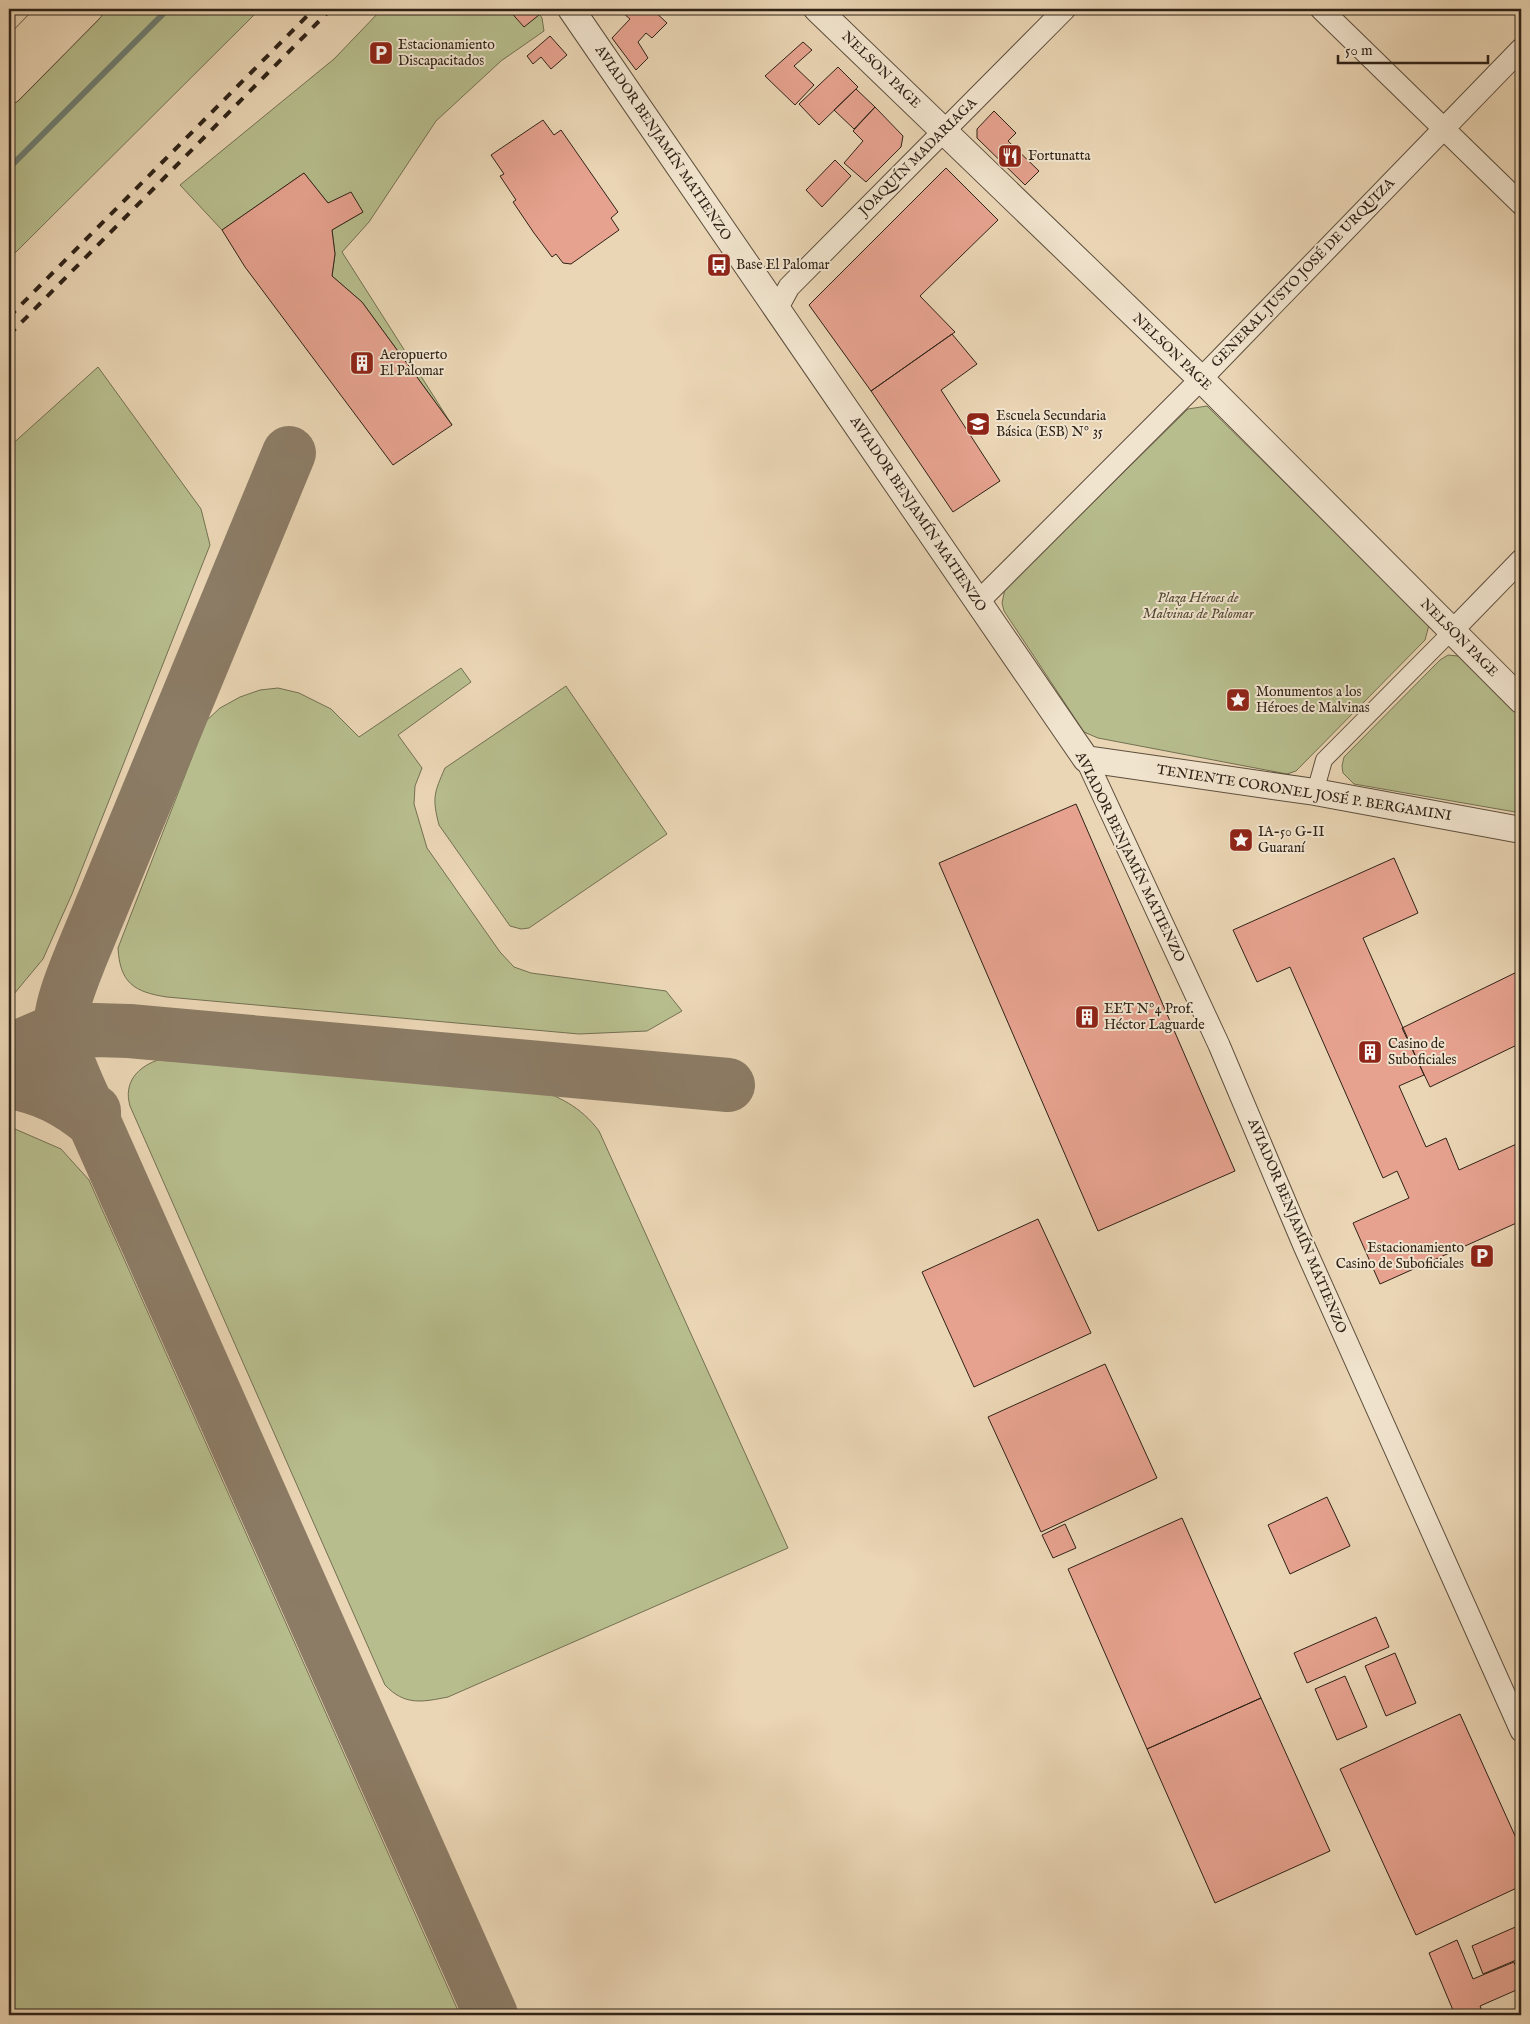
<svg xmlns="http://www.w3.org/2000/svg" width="1530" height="2024" font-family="'IM FELL English',serif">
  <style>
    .green { fill: #b7bd8d; stroke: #737052 }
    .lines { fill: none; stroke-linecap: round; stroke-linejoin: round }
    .stream { stroke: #6e7d72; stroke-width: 6 }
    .taxiway { stroke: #8c7c66; stroke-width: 54 }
    .building { fill: #e6a28f; stroke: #2f2217 }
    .pedestrian-casing { stroke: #5e4f3e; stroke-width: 18 }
    .minor-casing { stroke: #5e4f3e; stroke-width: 23 }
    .tertiary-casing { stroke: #5e4f3e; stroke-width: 28 }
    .primary-casing { stroke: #2f2217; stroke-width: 29 }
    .pedestrian { stroke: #f1e4ce; stroke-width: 16 }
    .minor { stroke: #f1e4ce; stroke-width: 21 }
    .tertiary { stroke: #f1e4ce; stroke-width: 26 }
    .primary { stroke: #ead5b4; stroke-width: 28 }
    .rail { stroke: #2f2217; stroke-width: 4; stroke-dasharray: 9 9; stroke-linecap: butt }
    .labels { text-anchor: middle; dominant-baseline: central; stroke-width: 4; stroke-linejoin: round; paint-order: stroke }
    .poi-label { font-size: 14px; fill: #2f2217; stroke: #f1e4ce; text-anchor: start }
    .street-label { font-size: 14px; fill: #2f2217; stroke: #f1e4ce }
    .park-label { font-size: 14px; font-style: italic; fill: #514934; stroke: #f1e4ce }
  </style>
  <rect width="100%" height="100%" fill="#ead5b4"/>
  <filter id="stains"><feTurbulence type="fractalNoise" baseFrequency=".004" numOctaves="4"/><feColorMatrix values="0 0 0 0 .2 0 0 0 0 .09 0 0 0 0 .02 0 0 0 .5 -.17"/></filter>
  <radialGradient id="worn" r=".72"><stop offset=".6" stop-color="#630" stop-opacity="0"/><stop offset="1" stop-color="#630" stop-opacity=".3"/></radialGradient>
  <!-- green -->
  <path class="green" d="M100,9h160l-251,250v-155z
    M382,9h154l6,9 2,13 -43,30 -65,60 -67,101 -27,30 110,173 -90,-123 -30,-26 3,-22 -3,-24 31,-18 -35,-9 -24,-30 -82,57 -42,-45 154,-126z
    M98,367l103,142 9,36 -138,349 -29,65 -34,41v-553z
    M1207,406l222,219 -4,15 -129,131 -9,3 -189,-36 -14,-6 -80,-121 -2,-8 3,-14 183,-180z
    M1448,655l10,1 8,6 55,54v97l-167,-29 -11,-11 -1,-7 2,-9 96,-97z
    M461,668l10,14 -73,53 24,33 -7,18 -1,18 13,44 73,104 14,15 17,6 135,18 16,20 -35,20 -68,3 -412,-37c-33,-5 -47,-14 -49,-49l88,-227 14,-13 20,-11 20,-7 18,-2 21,5 32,16 28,28z
    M566,686l101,148 -138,94 -8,1 -11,-3 -71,-101c-7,-27 -5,-32 6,-57z
    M161,1059l370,28c29,10 49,19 68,44l189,417 -340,149c-26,5 -43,9 -63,-12l-255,-579c-7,-24 8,-40 31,-47z
    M9,1128l6,1 46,20 28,31 371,835h-451z"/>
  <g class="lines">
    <!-- stream -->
    <path class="stream" d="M9,168l159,-159"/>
    <!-- taxiway -->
    <path class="taxiway" d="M289,453l-208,503c-9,23 -19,46 -21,71 -1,25 24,71 34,95l397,893
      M9,1051l51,-22 69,2 599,54
      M9,1082c35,6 58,18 85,40v-11"/>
  </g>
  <!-- building -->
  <path class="building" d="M508,9h26l5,6 -15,12z
    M627,9h25l15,14 -15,15 -6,-5 -8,9 10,16 -12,12 -24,-32 18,-19 -7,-6z
    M550,36l17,19 -16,14 -10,-12 -8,7 -6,-8z
    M803,42l9,8 -18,16 20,19 -19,20 -30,-29z
    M838,67l20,20 -39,38 -20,-21z
    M856,89l19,18 -21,22 -20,-19z
    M875,107l28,29 -2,11 -35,35 -22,-19 19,-22 -10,-10z
    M994,111l22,22 -8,8 31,30 -14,14 -48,-47v-9z
    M543,120l11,15 7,-5 57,82 -7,6 8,12 -48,34 -8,-1 -7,-9 -4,3 -18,-24 -21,-31 3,-2 -16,-24 4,-2 -13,-19z
    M835,160l16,16 -29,31 -16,-17z
    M946,168l52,52 -78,76 35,36 -84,59 -62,-86z
    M304,173l24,30 23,-11 12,20 -31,18 3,24 -3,22 30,26 90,123 -59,40 -148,-198 -23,-37z
    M952,334l25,30 -36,26 59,91 -47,31 -82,-121z
    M1076,804l159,367 -137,60 -159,-368z
    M1394,858l24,55 -55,25 61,137 -25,11 27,61 20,-9 13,32 62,-28v79l-141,63 -27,-61 56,-25 -12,-27 -14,7 -93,-211 -33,15 -24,-52z
    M1521,970v73l-91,44 -28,-59z
    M1038,1219l53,114 -117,54 -52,-115z
    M1105,1364l52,114 -116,54 -53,-115z
    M1327,1497l23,49 -60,28 -22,-49z
    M1182,1518l79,180 -114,51 -79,-180z
    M1065,1524l11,24 -23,10 -11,-23z
    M1376,1617l13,30 -82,36 -13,-30z
    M1395,1653l21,50 -30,13 -21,-50z
    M1345,1676l22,51 -30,13 -22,-51z
    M1261,1698l69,153 -115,52 -68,-154z
    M1460,1714l61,135v37l-105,49 -76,-166z
    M1521,1919v39l-38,16 -11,-28 48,-21 -2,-5z
    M1457,1940l16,39 41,-17 5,12 2,-1v15l-41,18 4,9h-29l-26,-62z"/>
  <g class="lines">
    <defs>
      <path id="pedestrian" d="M1315,792l9,-32 128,-129"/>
      <path id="minor" d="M1321,9l200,195
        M777,309l12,-22 276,-278
        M978,602l223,-223 320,-330
        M1452,631l69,-71
        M1086,759l133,286 85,201 217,485"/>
      <path id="tertiary" d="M571,9l515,750 229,33 206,38
        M817,9l384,370 320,321"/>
      <path id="primary" d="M9,55l45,-46
        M9,90l80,-81"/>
    </defs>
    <!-- pedestrian casing -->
    <use href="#pedestrian" class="pedestrian-casing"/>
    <!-- minor casing -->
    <use href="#minor" class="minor-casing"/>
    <!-- tertiary casing -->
    <use href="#tertiary" class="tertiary-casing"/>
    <!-- primary casing -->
    <use href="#primary" class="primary-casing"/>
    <!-- pedestrian -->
    <use href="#pedestrian" class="pedestrian"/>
    <!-- minor -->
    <use href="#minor" class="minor"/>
    <!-- tertiary -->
    <use href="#tertiary" class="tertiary"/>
    <!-- primary -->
    <use href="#primary" class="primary"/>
    <!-- rail -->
    <path class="rail" d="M9,317l305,-308
      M9,335l322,-326"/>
  </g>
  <!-- icons -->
  <defs>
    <symbol id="parking-square" viewBox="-11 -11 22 22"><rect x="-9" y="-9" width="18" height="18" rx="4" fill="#8f2418" stroke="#f1e4ce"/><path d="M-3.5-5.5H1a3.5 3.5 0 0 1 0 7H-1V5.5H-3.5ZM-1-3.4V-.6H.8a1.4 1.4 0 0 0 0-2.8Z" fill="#fff"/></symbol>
    <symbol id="restaurant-square" viewBox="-11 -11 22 22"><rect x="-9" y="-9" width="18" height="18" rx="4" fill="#8f2418" stroke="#f1e4ce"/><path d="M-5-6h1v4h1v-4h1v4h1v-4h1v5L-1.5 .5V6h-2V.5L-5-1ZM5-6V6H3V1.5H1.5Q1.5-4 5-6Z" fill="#fff"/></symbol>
    <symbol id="bus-square" viewBox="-11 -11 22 22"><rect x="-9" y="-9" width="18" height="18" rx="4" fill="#8f2418" stroke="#f1e4ce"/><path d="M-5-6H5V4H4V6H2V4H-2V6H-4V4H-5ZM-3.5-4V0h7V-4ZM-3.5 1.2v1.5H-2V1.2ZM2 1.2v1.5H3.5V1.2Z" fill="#fff"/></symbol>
    <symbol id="building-square" viewBox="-11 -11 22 22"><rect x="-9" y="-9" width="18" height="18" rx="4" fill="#8f2418" stroke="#f1e4ce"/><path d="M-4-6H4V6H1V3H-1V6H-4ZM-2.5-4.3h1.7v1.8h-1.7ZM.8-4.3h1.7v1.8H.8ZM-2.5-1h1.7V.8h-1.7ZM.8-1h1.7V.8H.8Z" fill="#fff"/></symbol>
    <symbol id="school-square" viewBox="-11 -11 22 22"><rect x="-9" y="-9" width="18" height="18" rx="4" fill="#8f2418" stroke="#f1e4ce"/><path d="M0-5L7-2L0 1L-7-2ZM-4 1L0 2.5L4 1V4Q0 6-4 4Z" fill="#fff"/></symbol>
    <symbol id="sight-square" viewBox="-11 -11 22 22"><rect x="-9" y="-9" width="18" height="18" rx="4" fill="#8f2418" stroke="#f1e4ce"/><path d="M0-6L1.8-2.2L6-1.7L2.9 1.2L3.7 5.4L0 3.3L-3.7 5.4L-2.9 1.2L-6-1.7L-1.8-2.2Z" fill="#fff"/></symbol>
  </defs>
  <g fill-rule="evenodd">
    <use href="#parking-square" x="367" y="39" width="28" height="28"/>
    <use href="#restaurant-square" x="996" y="142" width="28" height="28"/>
    <use href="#bus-square" x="705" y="251" width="28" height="28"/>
    <use href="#building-square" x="348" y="349" width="28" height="28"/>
    <use href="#school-square" x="964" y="410" width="28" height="28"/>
    <use href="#sight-square" x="1224" y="686" width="28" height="28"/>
    <use href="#sight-square" x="1227" y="826" width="28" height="28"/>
    <use href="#building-square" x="1073" y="1003" width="28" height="28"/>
    <use href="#building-square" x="1356" y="1038" width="28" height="28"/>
    <use href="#parking-square" x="1468" y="1242" width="28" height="28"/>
  </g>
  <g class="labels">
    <!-- poi labels -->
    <g class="poi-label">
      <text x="398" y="45">Estacionamiento<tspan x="398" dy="16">Discapacitados</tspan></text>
      <text x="1028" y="156">Fortunatta</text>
      <text x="736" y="265">Base El Palomar</text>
      <text x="380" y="355">Aeropuerto<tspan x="380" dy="16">El Palomar</tspan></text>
      <text x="996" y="416">Escuela Secundaria<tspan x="996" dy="16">Básica (ESB) Nº 35</tspan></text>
      <text x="1256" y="692">Monumentos a los<tspan x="1256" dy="16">Héroes de Malvinas</tspan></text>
      <text x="1258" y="832">IA-50 G-II<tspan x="1258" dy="16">Guaraní</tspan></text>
      <text x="1104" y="1009">EET Nº4 Prof.<tspan x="1104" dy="16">Héctor Laguarde</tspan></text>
      <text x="1388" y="1044">Casino de<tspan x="1388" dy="16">Suboficiales</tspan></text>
      <text x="1464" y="1248" text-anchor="end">Estacionamiento<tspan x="1464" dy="16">Casino de Suboficiales</tspan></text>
    </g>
    <!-- street labels -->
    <g class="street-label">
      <text transform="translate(881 70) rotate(44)">NELSON PAGE</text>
      <text transform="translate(663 143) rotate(56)">AVIADOR BENJAMÍN MATIENZO</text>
      <text transform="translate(918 157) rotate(-45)">JOAQUÍN MADARIAGA</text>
      <text transform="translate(1303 273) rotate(-46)">GENERAL JUSTO JOSÉ DE URQUIZA</text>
      <text transform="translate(1172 352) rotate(44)">NELSON PAGE</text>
      <text transform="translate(918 514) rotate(56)">AVIADOR BENJAMÍN MATIENZO</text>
      <text transform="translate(1459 638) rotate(45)">NELSON PAGE</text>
      <text transform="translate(1304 793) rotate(9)">TENIENTE CORONEL JOSÉ P. BERGAMINI</text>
      <text transform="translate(1130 857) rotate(64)">AVIADOR BENJAMÍN MATIENZO</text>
      <text transform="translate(1297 1226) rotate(67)">AVIADOR BENJAMÍN MATIENZO</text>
    </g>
    <!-- park labels -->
    <g class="park-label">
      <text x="1198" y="598">Plaza Héroes de<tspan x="1198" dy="16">Malvinas de Palomar</tspan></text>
    </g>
  </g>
  <!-- margin -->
  <rect width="1530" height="2024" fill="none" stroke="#ead5b4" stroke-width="30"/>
  <rect x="10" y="10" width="1510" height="2004" fill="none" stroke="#2f2217" stroke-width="2.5"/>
  <rect x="15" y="15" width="1500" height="1994" fill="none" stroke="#2f2217"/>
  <!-- scale -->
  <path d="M1338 55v8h150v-8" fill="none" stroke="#2f2217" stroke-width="2.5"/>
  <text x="1345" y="55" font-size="15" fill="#2f2217" stroke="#f1e4ce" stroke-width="4" paint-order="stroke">50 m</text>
  <rect width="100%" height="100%" filter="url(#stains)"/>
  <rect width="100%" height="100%" fill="url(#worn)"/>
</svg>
